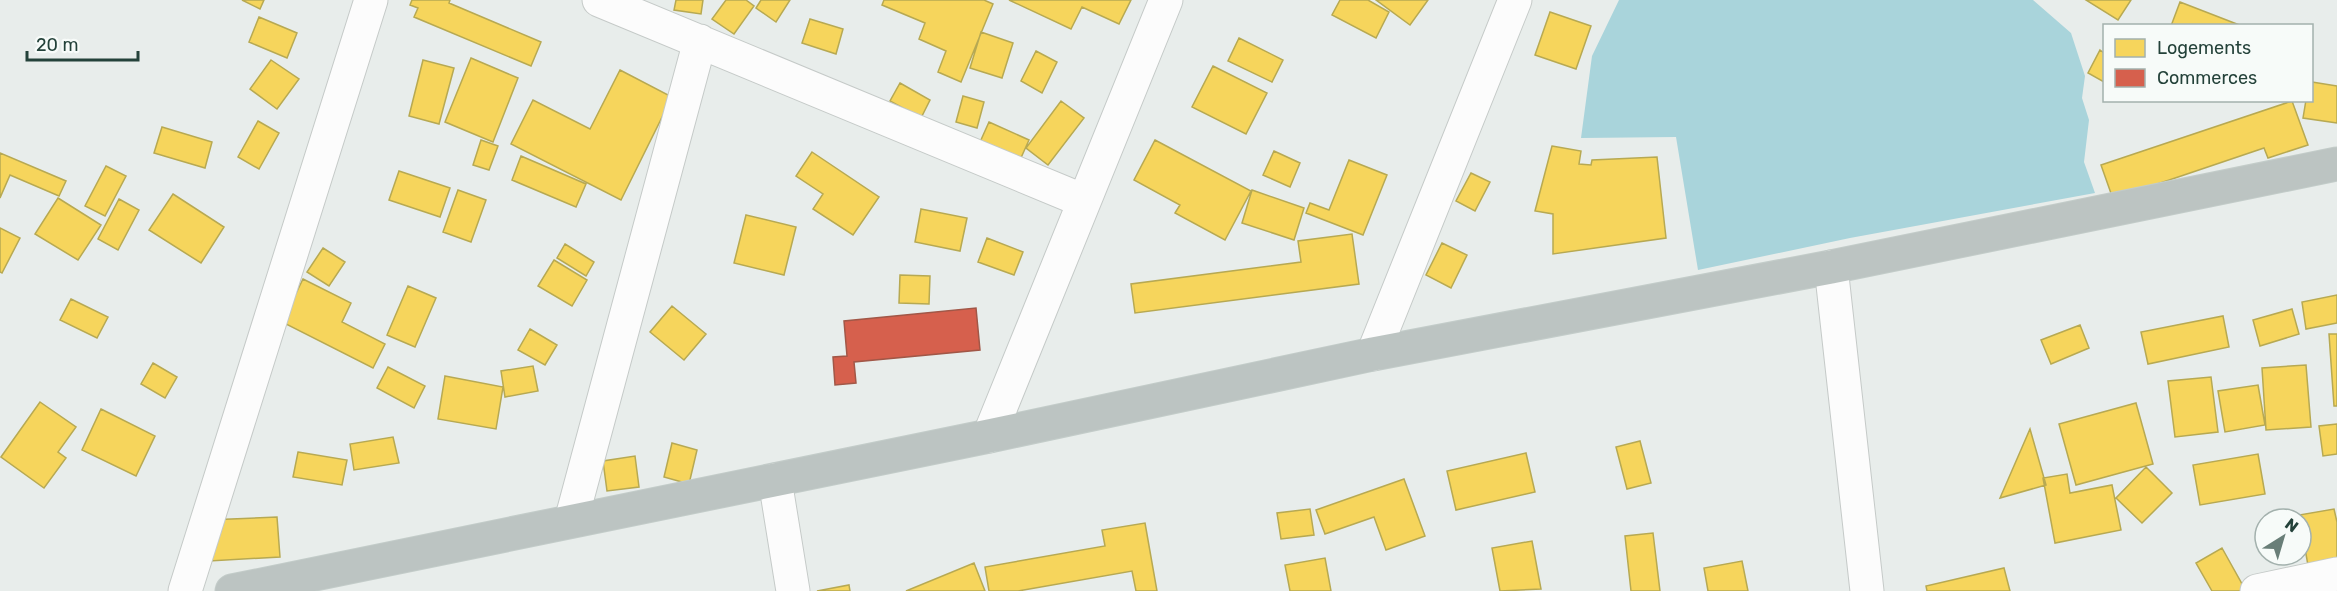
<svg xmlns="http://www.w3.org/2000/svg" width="2337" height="591" font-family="Rubik,sans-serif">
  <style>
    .water { fill: #a9d4db }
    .homes { fill: #f6d55c; stroke: #b7a952; stroke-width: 1.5 }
    .shops { fill: #d6604d; stroke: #a15747; stroke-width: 1.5 }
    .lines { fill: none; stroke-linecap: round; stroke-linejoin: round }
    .street-casing { stroke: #c5cac8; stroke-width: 35 }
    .highway-casing { stroke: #c3ccc9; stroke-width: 35 }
    .street { stroke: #fcfcfc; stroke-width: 33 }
    .highway { stroke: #bcc4c2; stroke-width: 33 }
  </style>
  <rect width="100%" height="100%" fill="#e8edeb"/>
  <!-- water -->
  <path class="water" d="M1619,0h414l38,33 14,43 -3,22 7,22 -5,42 11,31 -245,45 -152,32 -22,-133 -95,1 11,-82z"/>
  <!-- homes -->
  <path class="homes" d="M242,0h22l-4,9z
    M412,0h38l-1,3 92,39 -10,24 -117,-49 4,-9 -8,-3z
    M676,0h27l-2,14 -27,-4z
    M726,0h20l8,6 -20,28 -22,-15z
    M761,0h29l-14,22 -20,-14z
    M884,0h100l9,4 -32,78 -23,-10 8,-21 -27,-12 6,-16 -43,-18z
    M1009,0h122l-12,24 -37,-17 -11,22z
    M1340,0h28l21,12 -13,26 -44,-23z
    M1376,0h52l-18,25z
    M2086,0h45l-13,20z
    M2180,2l62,24h-71z
    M1550,12l41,14 -15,43 -41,-14z
    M259,17l38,16 -10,25 -38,-16z
    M810,19l33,10 -7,25 -34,-11z
    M981,32l32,11 -11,35 -32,-10z
    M1239,38l44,22 -11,22 -44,-21z
    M2100,50l4,3v29l-16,-9z
    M1036,51l21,11 -15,31 -21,-12z
    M471,58l47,20 -25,64 -48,-20z
    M271,60l28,19 -22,30 -27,-20z
    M423,60l31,8 -15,56 -30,-8z
    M1213,66l54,27 -21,41 -54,-27z
    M620,70l52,27 -51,103 -110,-56 22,-44 57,29z
    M2312,82l25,4v37l-34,-5 3,-18h6z
    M900,83l30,17 -9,18 -31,-17z
    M963,96l21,6 -7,26 -21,-6z
    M1061,101l23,17 -36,47 -22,-17z
    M2292,101l16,44 -40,13 -4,-10 -151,51 -12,-34z
    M258,121l21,12 -20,36 -21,-12z
    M989,122l40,18 -9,20 -40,-18z
    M162,127l50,15 -7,26 -51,-15z
    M481,140l17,6 -9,24 -16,-5z
    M1155,140l96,51 -26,49 -50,-27 5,-8 -46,-25z
    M1552,146l29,5 -2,13 12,1 1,-5 65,-3 9,81 -113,16v-40l-18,-3z
    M1274,151l26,12 -10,24 -27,-12z
    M812,152l67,45 -26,38 -40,-26 10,-15 -27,-18z
    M0,153l66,28 -7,15 -49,-21 -10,23z
    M521,156l65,28 -10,23 -64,-27z
    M1349,160l38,15 -24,60 -57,-22 4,-10 19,7z
    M106,166l20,10 -21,40 -20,-10z
    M399,171l51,17 -10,29 -51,-17z
    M1471,173l19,9 -15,29 -19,-10z
    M458,190l28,10 -15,42 -28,-10z
    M1252,190l52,18 -10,32 -52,-17z
    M173,194l51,33 -23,36 -52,-33z
    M58,198l43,27 -23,35 -43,-26z
    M119,199l20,11 -21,40 -20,-11z
    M921,209l46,9 -7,33 -45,-9z
    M746,215l50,12 -12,48 -50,-12z
    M0,228l20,10 -18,35 -2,-1z
    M1352,234l7,50 -224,29 -4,-29 170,-22 -3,-21z
    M987,238l36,14 -9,23 -36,-13z
    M1442,243l25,12 -16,33 -25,-13z
    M565,244l29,18 -8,14 -29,-18z
    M323,248l22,14 -16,24 -22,-14z
    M554,260l33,20 -15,26 -34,-20z
    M900,275l30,1 -1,28 -30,-1z
    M303,279l48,24 -9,19 43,22 -12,24 -91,-46z
    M408,286l28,12 -21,49 -28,-12z
    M2337,295v28l-31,6 -4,-27z
    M71,299l37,18 -11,21 -37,-18z
    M672,306l34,28 -22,26 -34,-28z
    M2292,309l7,25 -39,12 -7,-26z
    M2223,316l6,31 -81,17 -7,-32z
    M2080,325l9,23 -38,16 -10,-24z
    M530,329l27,16 -12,20 -27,-15z
    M2329,334h8v72h-3z
    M153,363l24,14 -12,21 -24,-14z
    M2306,365l5,62 -45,3 -4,-62z
    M533,366l5,25 -33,6 -4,-26z
    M388,367l37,19 -11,22 -37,-20z
    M445,376l58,11 -7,42 -58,-10z
    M2211,377l7,55 -43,5 -7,-56z
    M2258,385l7,40 -40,7 -7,-41z
    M40,402l36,25 -18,25 8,6 -22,30 -43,-31z
    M2136,403l17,61 -77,21 -17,-61z
    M101,409l54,27 -19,40 -54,-26z
    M2337,424v30l-14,2 -4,-30z
    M2030,429l16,56 -46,13z
    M393,437l6,26 -45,7 -4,-26z
    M1640,441l11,42 -24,6 -11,-42z
    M672,443l25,7 -8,34 -25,-7z
    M298,452l49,8 -5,25 -49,-8z
    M1526,453l9,39 -79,18 -9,-39z
    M2258,454l7,40 -65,11 -7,-40z
    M635,456l4,31 -32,4 -4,-30z
    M2146,467l26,26 -30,30 -26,-25z
    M2067,474l3,19 42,-8 9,45 -66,13 -12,-65z
    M1404,479l21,57 -39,14 -12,-33 -49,17 -9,-24z
    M1310,509l4,26 -33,4 -4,-26z
    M2334,509l3,13v67l-28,-18 -10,-56z
    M277,517l3,40 -71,4 -2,-41z
    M1145,523l12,68h-21l-4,-20 -114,20h-29l-4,-24 120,-21 -3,-16z
    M1653,533l7,58h-29l-6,-55z
    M1532,541l9,48 -41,2 -8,-43z
    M2222,548l24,43h-34l-16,-28z
    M1325,558l6,33h-41l-5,-26z
    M1742,561l6,30h-40l-4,-23z
    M974,563l11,28h-79z
    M2004,568l6,23h-83l-1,-5z
    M849,585l1,6h-33z"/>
  <!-- shops -->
  <path class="shops" d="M976,308l4,42 -126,12 2,21 -21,2 -2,-28 14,-1 -3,-35z"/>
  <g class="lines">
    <defs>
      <path id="street" d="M599,0l485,201
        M1831,267l36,324
        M1373,354l142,-354
        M989,436l177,-436
        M775,480l18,111
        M571,521l129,-480
        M185,591l186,-591
        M2257,591l80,-17"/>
      <path id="highway" d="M232,591l757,-155 384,-82 458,-87 506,-103"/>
    </defs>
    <!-- street casing -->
    <use href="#street" class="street-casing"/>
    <!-- highway casing -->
    <use href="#highway" class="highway-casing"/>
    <!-- street -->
    <use href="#street" class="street"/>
    <!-- highway -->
    <use href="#highway" class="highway"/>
  </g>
  <!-- legend -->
  <rect x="2103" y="24" width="210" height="78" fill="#f7fbf9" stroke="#a3b1ad" stroke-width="1.5"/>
  <rect x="2115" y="39" width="30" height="18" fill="#f6d55c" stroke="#a3b1ad" stroke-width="1.5"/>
  <text x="2157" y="54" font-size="18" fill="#24423a">Logements</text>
  <rect x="2115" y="69" width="30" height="18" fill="#d6604d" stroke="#a3b1ad" stroke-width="1.5"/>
  <text x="2157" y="84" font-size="18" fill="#24423a">Commerces</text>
  <!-- north arrow -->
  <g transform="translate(2283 537) rotate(37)"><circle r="28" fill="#f7fbf9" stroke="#a3b1ad" stroke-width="1.5"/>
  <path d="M0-4.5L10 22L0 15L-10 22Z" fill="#697e78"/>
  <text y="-9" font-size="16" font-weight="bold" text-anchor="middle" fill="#24423a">N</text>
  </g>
  <!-- scale -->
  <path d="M27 51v9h111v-9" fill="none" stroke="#24423a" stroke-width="3"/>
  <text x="36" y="51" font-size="18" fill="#24423a" stroke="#f7fbf9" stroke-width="4.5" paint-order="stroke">20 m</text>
</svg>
